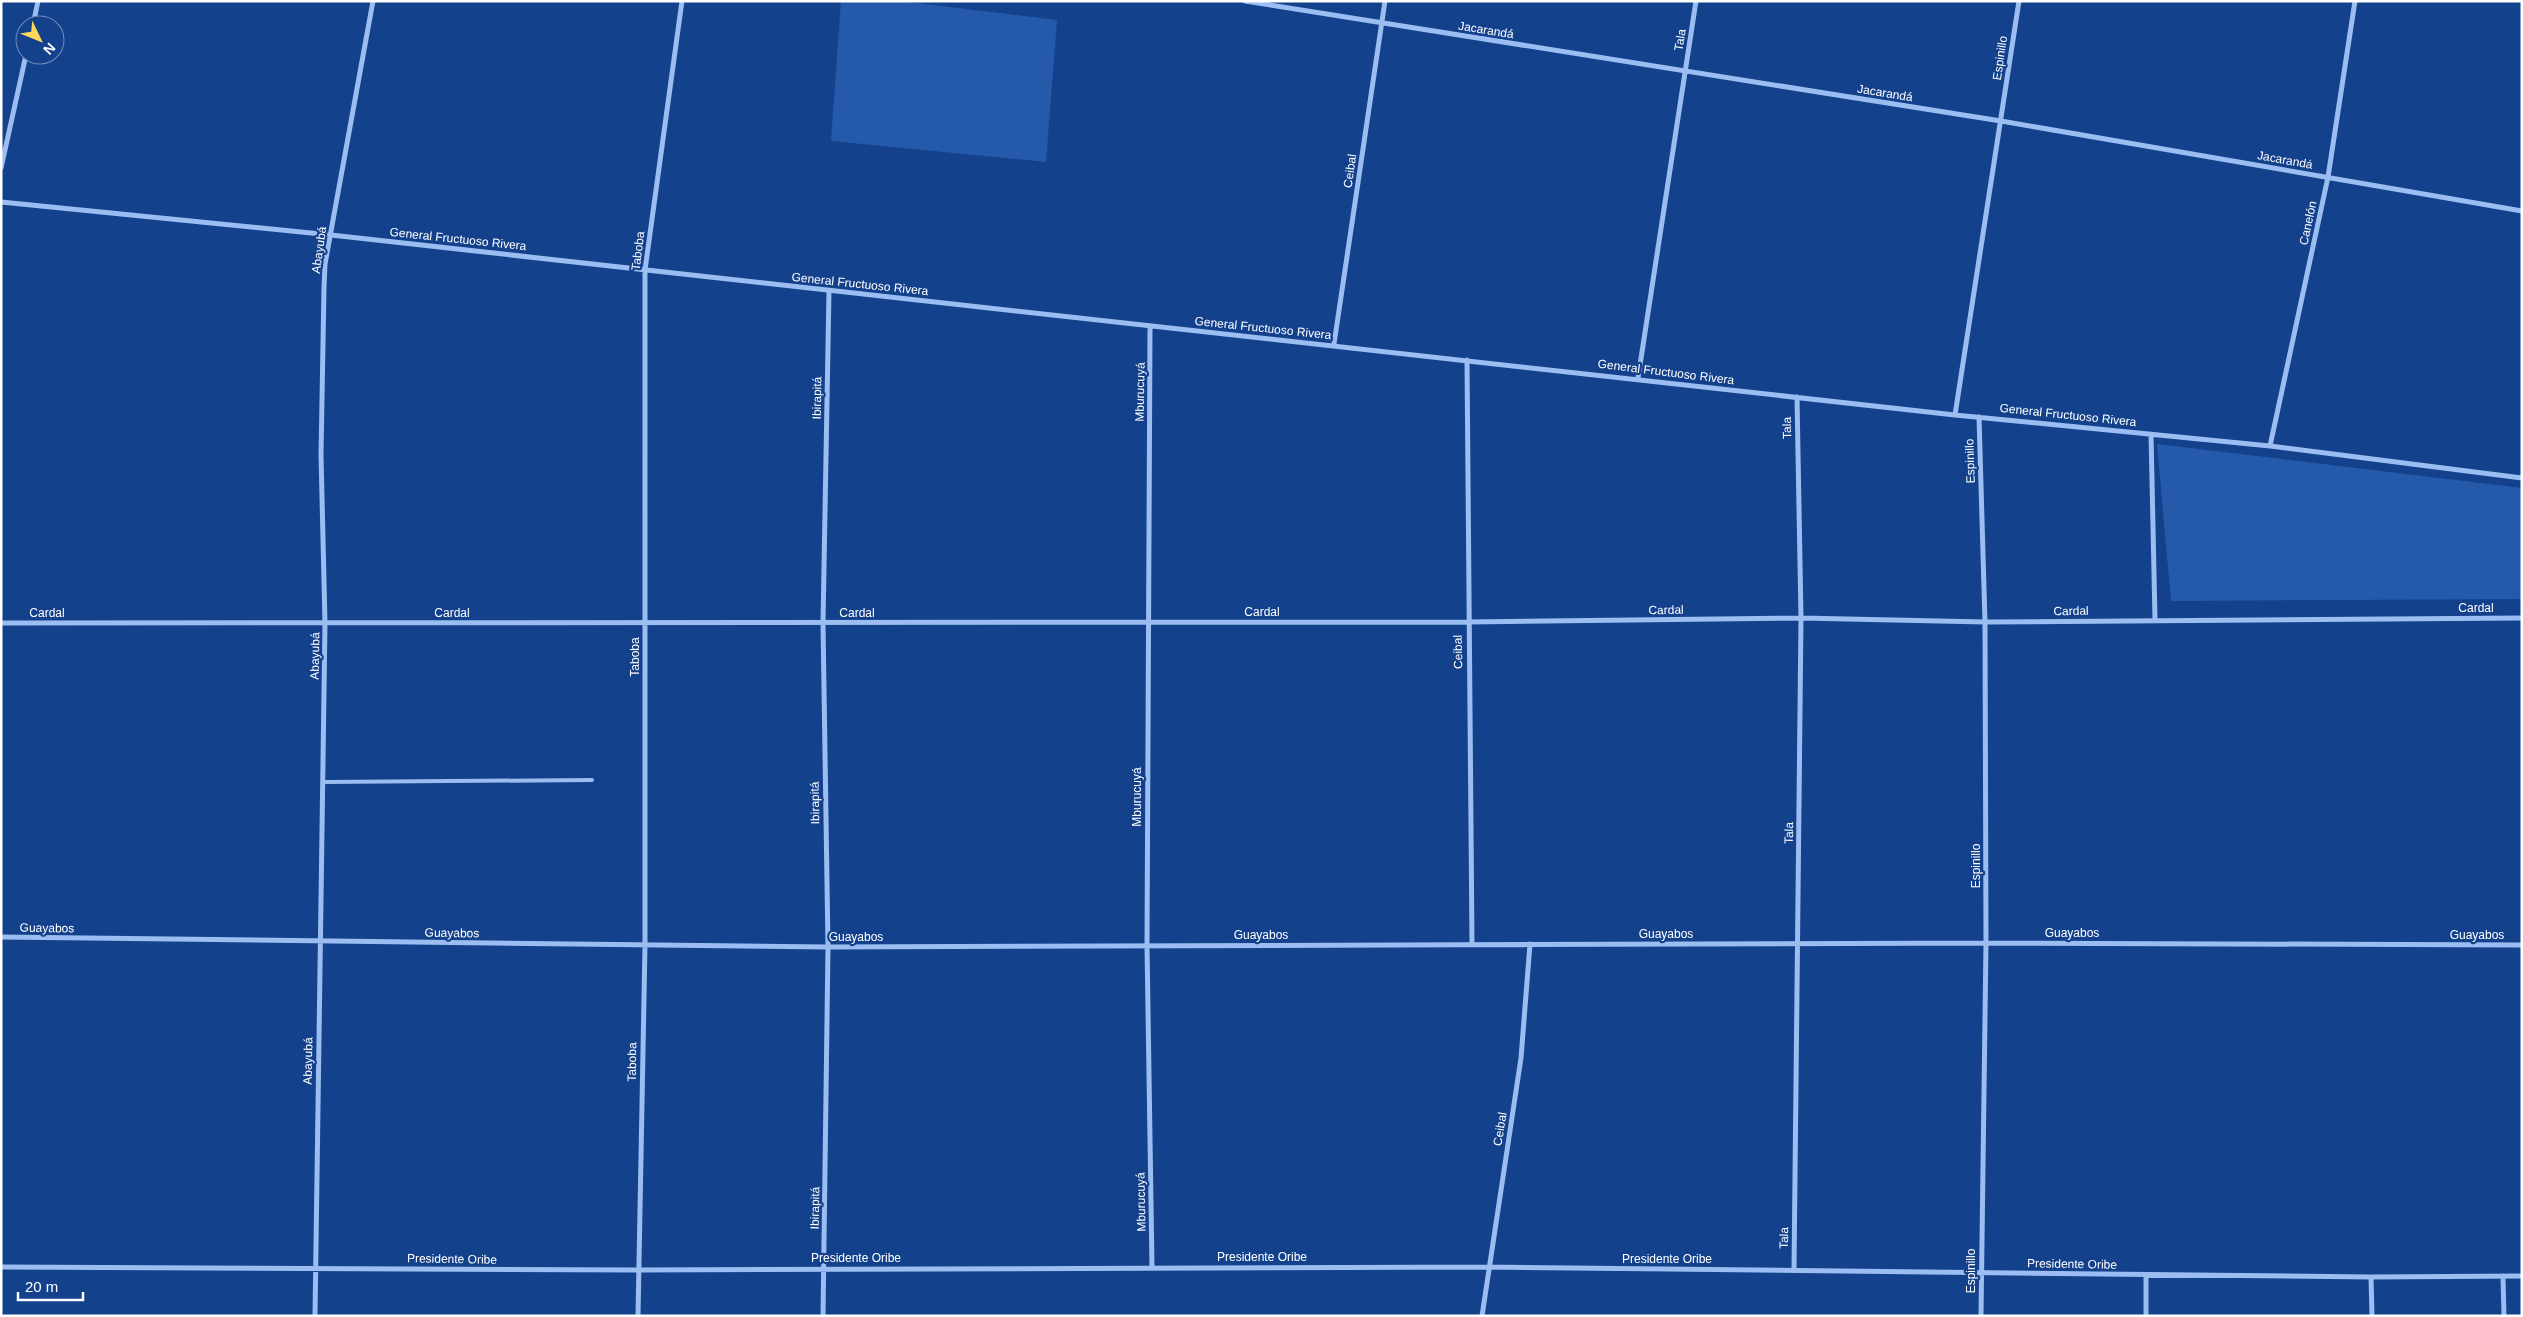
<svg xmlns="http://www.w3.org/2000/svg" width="2523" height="1317" font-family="Helvetica,sans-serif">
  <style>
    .green { fill: #255aab }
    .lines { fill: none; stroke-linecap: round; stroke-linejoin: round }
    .service { stroke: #9bbdf1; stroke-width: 4 }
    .minor { stroke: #9bbdf1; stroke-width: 5 }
    .labels { text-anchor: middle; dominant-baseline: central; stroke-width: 4.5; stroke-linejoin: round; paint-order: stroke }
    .street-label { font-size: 12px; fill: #fff; stroke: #13418c }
  </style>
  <rect width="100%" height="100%" fill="#13418c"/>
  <!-- green -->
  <path class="green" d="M841,1h59l157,19 -11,142 -215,-21z
    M2157,444l365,44v111l-351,2z"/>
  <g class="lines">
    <!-- service -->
    <path class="service" d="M324,782l268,-2"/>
    <!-- minor -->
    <path class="minor" d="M1245,1l756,120 521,90
      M33,25l5,-24
      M1,168l25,-113
      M1,202l330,33 1624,180 315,31 252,32
      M1150,327l-3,618 5,322
      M1334,344l51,-343
      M1467,360l5,584
      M1638,378l58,-377
      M1955,415l64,-414
      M1979,417l6,205 1,321 -5,373
      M2151,434l4,185
      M2270,446l58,-269 27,-176
      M1,623l1467,-1 333,-4 184,4 537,-4
      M1,937l827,10 1158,-4 536,2
      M1,1267l637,3 850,-3 883,10 151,-1
      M1794,1270l7,-652 -4,-221
      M2146,1275v41
      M2503,1276l1,40
      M2371,1277l1,39
      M315,1316l10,-693 -4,-168 3,-167 1,-24 48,-263
      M638,1316l7,-371v-675l37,-269
      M823,1316l5,-369 -5,-324 6,-332
      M1482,1316l39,-258 9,-114"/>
  </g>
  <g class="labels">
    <!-- street labels -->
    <g class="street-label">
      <text transform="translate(1486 30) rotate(9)">Jacarandá</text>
      <text transform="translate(1680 40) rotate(-81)">Tala</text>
      <text transform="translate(2000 58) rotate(-82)">Espinillo</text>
      <text transform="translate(1885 93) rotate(9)">Jacarandá</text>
      <text transform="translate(2285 160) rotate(10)">Jacarandá</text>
      <text transform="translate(1350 171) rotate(-82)">Ceibal</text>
      <text transform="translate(2308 223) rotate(-78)">Canelón</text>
      <text transform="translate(458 239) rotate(6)">General Fructuoso Rivera</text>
      <text transform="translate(319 250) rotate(-82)">Abayubá</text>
      <text transform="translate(638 251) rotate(-83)">Taboba</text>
      <text transform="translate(860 284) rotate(6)">General Fructuoso Rivera</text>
      <text transform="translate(1263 328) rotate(6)">General Fructuoso Rivera</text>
      <text transform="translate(1666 372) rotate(7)">General Fructuoso Rivera</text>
      <text transform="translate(1140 392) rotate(-89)">Mburucuyá</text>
      <text transform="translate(817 398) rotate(-89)">Ibirapitá</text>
      <text transform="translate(2068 415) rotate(6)">General Fructuoso Rivera</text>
      <text transform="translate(1787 428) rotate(-91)">Tala</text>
      <text transform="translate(1970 461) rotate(-92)">Espinillo</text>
      <text x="2476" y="608">Cardal</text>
      <text transform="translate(1666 610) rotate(-1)">Cardal</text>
      <text transform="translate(2071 611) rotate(-1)">Cardal</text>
      <text x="1262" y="612">Cardal</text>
      <text x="47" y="613">Cardal</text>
      <text x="452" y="613">Cardal</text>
      <text x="857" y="613">Cardal</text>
      <text transform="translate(1458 652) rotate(-91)">Ceibal</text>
      <text transform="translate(315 656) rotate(-89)">Abayubá</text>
      <text transform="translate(635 657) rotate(-90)">Taboba</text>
      <text transform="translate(1137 797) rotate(-90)">Mburucuyá</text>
      <text transform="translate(815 803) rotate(-91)">Ibirapitá</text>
      <text transform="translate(1789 833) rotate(-89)">Tala</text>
      <text transform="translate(1976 866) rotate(-90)">Espinillo</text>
      <text transform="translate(47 928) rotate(1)">Guayabos</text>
      <text transform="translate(452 933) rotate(1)">Guayabos</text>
      <text x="2072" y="933">Guayabos</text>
      <text x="1666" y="934">Guayabos</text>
      <text x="1261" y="935">Guayabos</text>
      <text x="2477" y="935">Guayabos</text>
      <text x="856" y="937">Guayabos</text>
      <text transform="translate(308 1061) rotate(-89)">Abayubá</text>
      <text transform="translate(632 1062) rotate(-89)">Taboba</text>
      <text transform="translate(1500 1129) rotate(-81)">Ceibal</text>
      <text transform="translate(1141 1202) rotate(-91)">Mburucuyá</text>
      <text transform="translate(815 1208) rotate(-89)">Ibirapitá</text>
      <text transform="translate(1784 1238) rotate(-89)">Tala</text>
      <text x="1262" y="1257">Presidente Oribe</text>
      <text x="856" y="1258">Presidente Oribe</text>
      <text transform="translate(452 1259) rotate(1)">Presidente Oribe</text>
      <text x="1667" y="1259">Presidente Oribe</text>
      <text transform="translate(2072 1264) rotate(1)">Presidente Oribe</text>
      <text transform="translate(1971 1271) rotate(-90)">Espinillo</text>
    </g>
  </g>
  <!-- border -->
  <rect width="2523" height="1317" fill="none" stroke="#ffffff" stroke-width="5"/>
  <!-- north arrow -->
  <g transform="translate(40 40) rotate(133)"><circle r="24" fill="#13418c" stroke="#718dba"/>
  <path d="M0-4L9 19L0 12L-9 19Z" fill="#ffd85b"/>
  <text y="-8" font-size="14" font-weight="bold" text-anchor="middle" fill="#ffffff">N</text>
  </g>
  <!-- scale -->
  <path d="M18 1292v8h65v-8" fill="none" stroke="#ffffff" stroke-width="2.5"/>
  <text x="25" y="1292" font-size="15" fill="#ffffff" stroke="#13418c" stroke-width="4" paint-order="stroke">20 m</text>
</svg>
